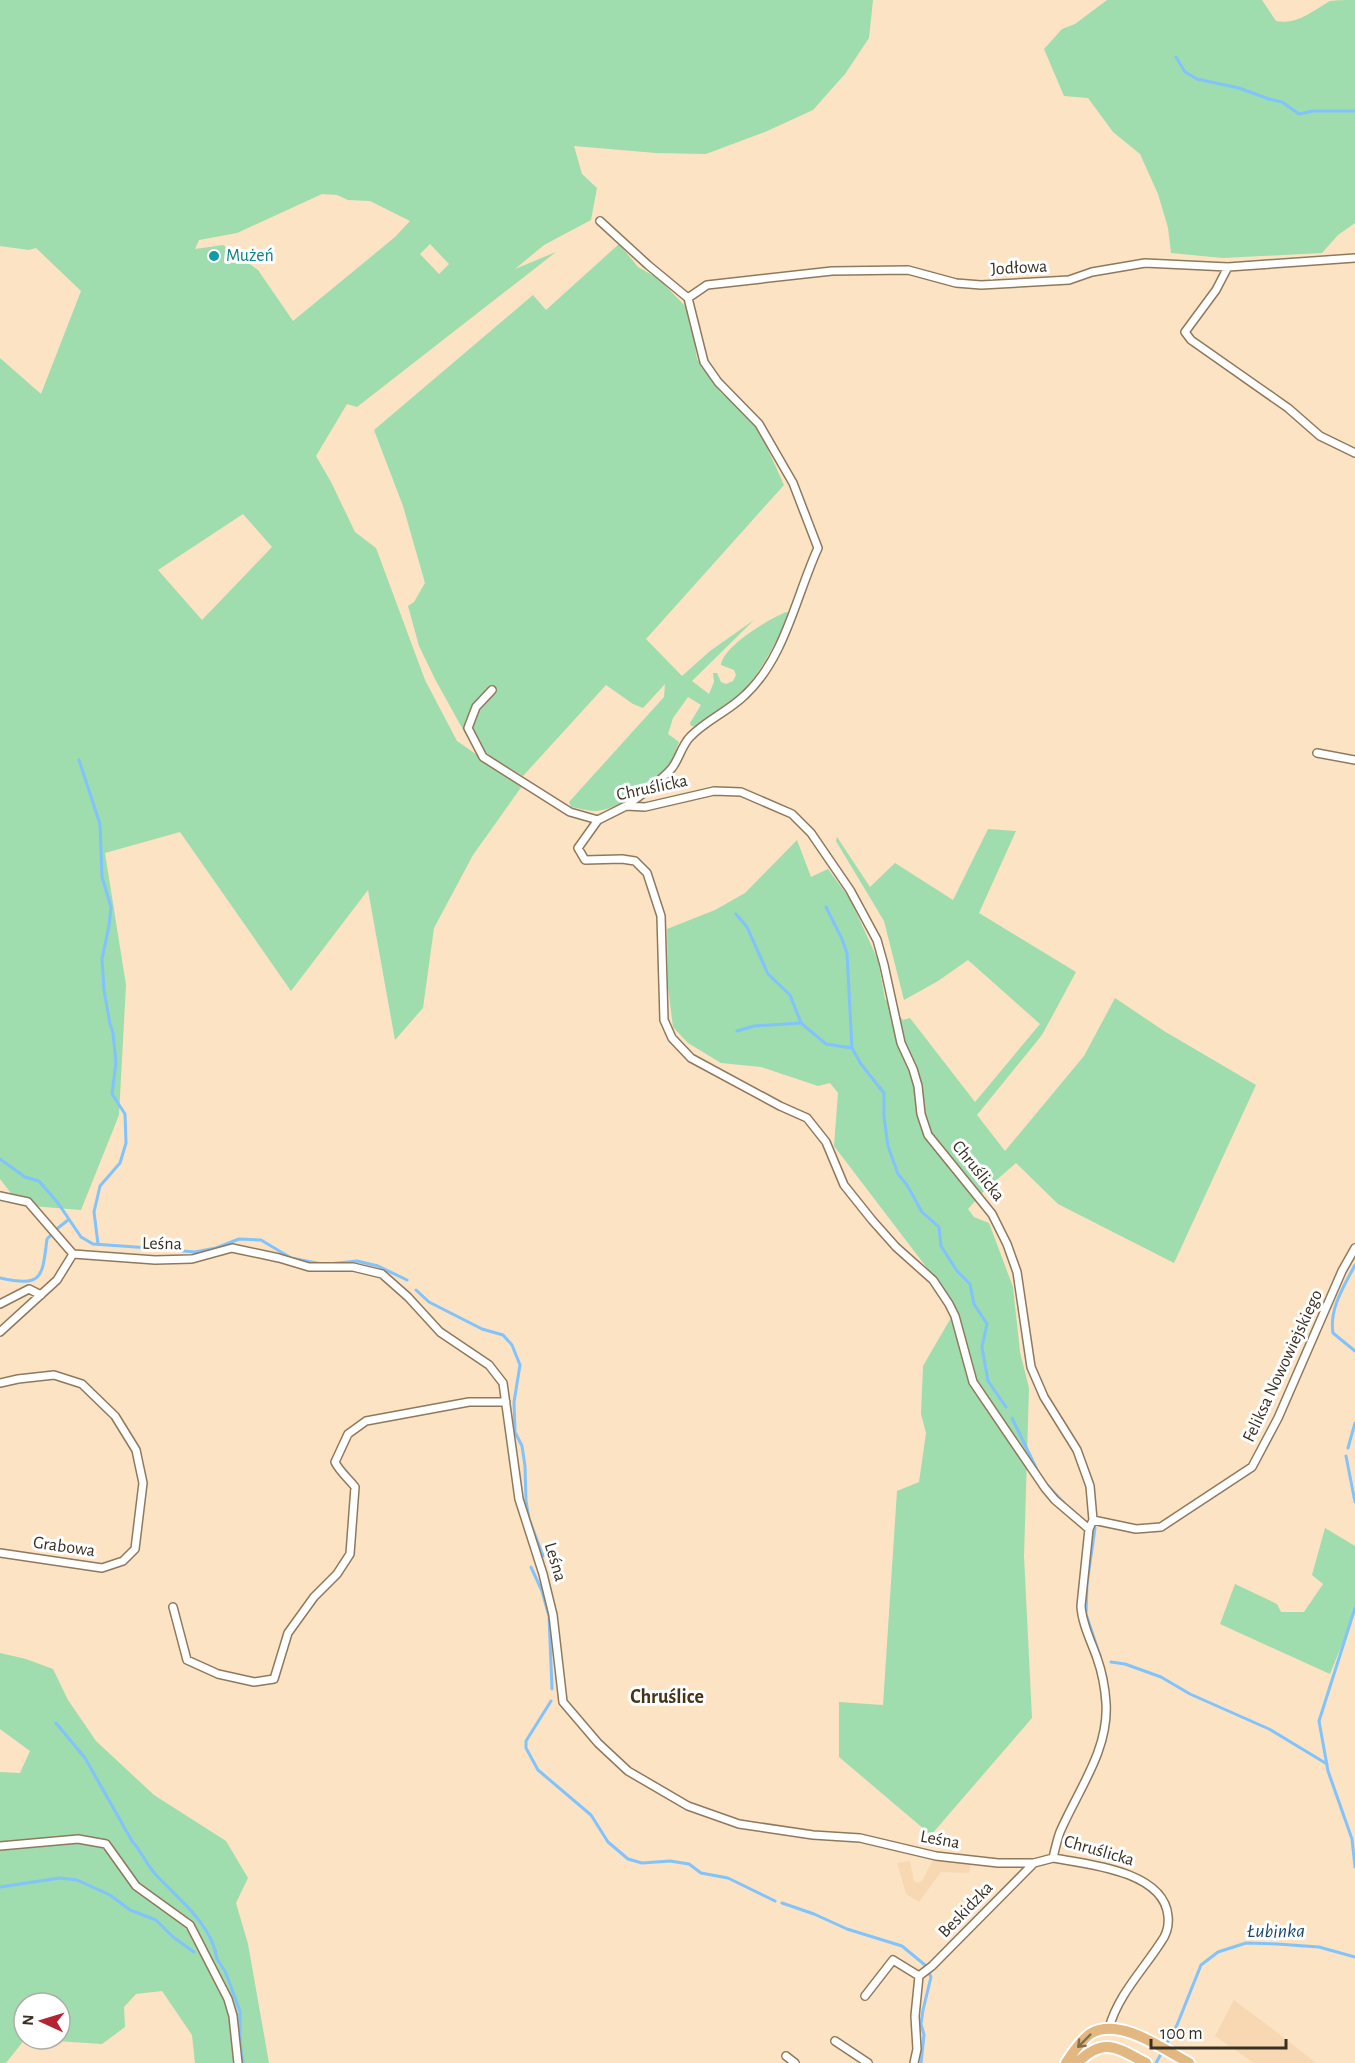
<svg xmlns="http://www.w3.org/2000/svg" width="1355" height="2063" font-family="'Alegreya Sans',sans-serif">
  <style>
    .built { fill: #f7d8b3 }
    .green { fill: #9fdcae; fill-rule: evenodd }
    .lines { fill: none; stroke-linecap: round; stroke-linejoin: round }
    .stream { stroke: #81c3fc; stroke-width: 3 }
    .minor-casing { stroke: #8f795c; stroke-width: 10 }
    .primary-casing { stroke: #fff; stroke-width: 14 }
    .minor { stroke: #fff; stroke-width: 7 }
    .primary { stroke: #e2b780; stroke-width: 10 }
    .oneway { stroke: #856d4d }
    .culture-dot { fill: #0f9aa8; stroke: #fff; stroke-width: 2 }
    .labels { text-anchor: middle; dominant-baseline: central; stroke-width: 6; stroke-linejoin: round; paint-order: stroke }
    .culture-label { font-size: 18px; fill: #0d838f; stroke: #fff; text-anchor: start }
    .street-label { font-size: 18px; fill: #393024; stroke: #fff }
    .neighbourhood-label { font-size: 20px; font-weight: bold; fill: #473318; stroke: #fff }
    .water-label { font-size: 20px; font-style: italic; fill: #18486e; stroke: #fff }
  </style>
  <rect width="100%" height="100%" fill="#fce3c3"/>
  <!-- built -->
  <path class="built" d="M934,1858l37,6 -2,9 -28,-1 -22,30 -13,-8 -9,-31 13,-2 4,20 4,2 4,-2z
    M1234,2000l36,27 46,36h-62l-39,-27z"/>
  <!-- green -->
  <path class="green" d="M0,0h873l-4,38 -24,36 -32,36 -48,22 -59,22 -50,-1 -82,-7 8,28 15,14 -6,32 -47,25 -29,24 41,-17 -199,155 -10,-3 -31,52 15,26 24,50 21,16 49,132 32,61 65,45 -49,69 -39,73 -11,80 -28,32 -27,-150 -77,101 -111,-159 -75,21 21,132 -7,130 -38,95 -61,-5 -20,-26v-821l41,36 40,-103 -45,-43 -7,2 -29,-4zM322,194l15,1 11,5 22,1 40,20 -15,16 -102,84 -35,-51 -35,-25 -28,4 4,-9 38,-7zM430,244l19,20 -10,10 -19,-20zM243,514l29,33 -70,73 -44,-50z
    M1107,0h155l14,21c22,4 36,-10 54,-20 6,-1 18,-1 25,-1v223l-17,12 -16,18 -99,5 -52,-5 -3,-25 -10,-34 -18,-40 -27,-22 -25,-34 -24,-2 -20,-47 18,-20 13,-5z
    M619,244l19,23 21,12 27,28 4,20 3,5 4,27 24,34 33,26 30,66 -138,154 36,37 28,-25 44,-31 -62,61 17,13 5,-12 -1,-9h4l4,9 5,2 7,-3 3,-6 -2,-5 -13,-5c2,-19 48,-46 65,-53l5,2c-14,25 -26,51 -44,73 -14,16 -34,28 -51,40l-5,-1 -1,-3 11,-18 -13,-8 -15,21 -5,16 11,8c-3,7 -4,16 -9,22 -14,20 -51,46 -75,47 -8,0 -16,-3 -24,-4l-2,-5 95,-105 1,-13 -22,24 -10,-4 -27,-19 -83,91 -34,-19 -22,-20 -32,-58 -16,-33 -11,-40 6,-4 11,-19 -22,-77 -29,-76 159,-135 13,15z
    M988,829l28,2 -37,82 97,59 -34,63 -65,80 28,36 79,-95 31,-58 49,33 92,54 -82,178 -116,-59 -42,-41 -31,27 -17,19 6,8 15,6 24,64 7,65 9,36 -5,168 8,162 -101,117 -92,-78v-55l44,3 14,-214 22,-9 7,-49 -5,-19 2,-48 33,-57 -29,-41 -93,-122 4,-53 -8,-10 -12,3 -57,-19 -40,-4 -33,-20 -15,-16 -5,-40 -1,-58 48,-19 30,-17 52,-53 14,37 17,-8 22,30 28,61 7,39 18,21 7,-2 65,84 65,-78 -72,-64 -30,21 -34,19 -20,-79 -48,-80 1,-4 33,50 25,-24 58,37z
    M1325,1528l30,18v66l-25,62 -110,-50 15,-40 42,20 4,8h23l19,-28 -11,-9z
    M0,1653l26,6 27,10 15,31 28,41 58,54 72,46 22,37 -12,25 12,41 21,119h-74l-3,-28 -30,-44 -26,3 -12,13 1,20 -23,17 -75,-5h33v-36h-36l1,36 -19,24h-6v-291l20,1 10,-22 -30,-22z"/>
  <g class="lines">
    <!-- stream -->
    <path class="stream" d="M1176,57l9,15 12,7 42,9 30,11 13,3 17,12 14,-3h42
      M79,760l21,64 2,53 9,30 -2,19 -7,33 2,31 6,34 3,9 3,30 -4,31 13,20 1,29 -6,20 -20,23 -6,26 4,32
      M826,907l16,32 5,14 5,95
      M736,914l11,13 21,47 22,21 11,28 25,21 26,4 9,16 23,29v24l4,29 10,28 9,11 15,27 17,15 2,19 16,25 13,13 4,20 13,20 -5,23 6,34 18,26
      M737,1031l17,-5 47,-3
      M0,1159l25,18 14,4 19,22 23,34 12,7 57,4
      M58,1228l10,-8
      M160,1249l35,3 21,-4 23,-9 22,1 30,18 31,6
      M328,1264l29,-3 21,5 29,14
      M1355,1265c-11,21 -26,44 -22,68l22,18
      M0,1278c43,9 42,0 47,-39l4,-4
      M416,1290l13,12 53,27 21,6 9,10 8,20 -6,37 1,30 7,14 3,20 1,35 3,18 14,37
      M1012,1418l28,58
      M1348,1448l7,-25
      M1346,1456l9,46
      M1046,1484l22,23
      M1095,1528l-8,56 -1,30 14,42
      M531,1567l11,24 7,25 3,73
      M1355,1608l-36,113 9,50 24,68 3,28
      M1111,1662l14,2 36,13 29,17 79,35 58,35
      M551,1701l-25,40v7l12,22 53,45 17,27 20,17 14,4 28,-2 19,3 12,9 27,5 47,23
      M56,1723l29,35 47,83c10,11 15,25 25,35 22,23 56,50 60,83l8,12 15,40v31l3,21
      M0,1887l60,-9 17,2 33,15 20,15 26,10 17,17 21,15
      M782,1903l32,11 33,15 55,17 23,19 6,12 -8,33 -2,14 3,11 -3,28
      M1165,2046l12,-21 24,-60 17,-13 28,-9 31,1 42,3 36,10
      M1156,2063l6,-11"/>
    <defs>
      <path id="minor" d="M600,221l48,44 40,33 16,64 14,20 41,42 34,59 25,65c-22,48 -33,110 -73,147 -16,16 -39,25 -55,42 -8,8 -11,22 -18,31 -13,15 -31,27 -46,38
        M1228,267l-12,23 -31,42 6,8 97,68 32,28 35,17
        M688,298l19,-13 125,-14 76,-1 48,13 25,2 88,-5 23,-8 53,-9 83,4 127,-9
        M492,690l-16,17 -8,21 15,29 87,55 28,8
        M1317,753l38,7
        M0,1196l28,6 45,52
        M0,1304l29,-15 12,6
        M0,1332l57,-52 16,-26 82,6 37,-1 40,-11 47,10 30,9h44l29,7 26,23 32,35 49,33 14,18 16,116 24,75 10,41 10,87 35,41 30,28 60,35 51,18 74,11 47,3 76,18 62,7h36l19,-5
        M0,1383l18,-4 36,-4 28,9 33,32 21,34 7,33 -8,66 -12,12 -21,7 -102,-15
        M1093,1520l43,9 25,-2 91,-60 26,-49 64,-147 13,-23
        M1089,1529l-34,-29 -10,-12 -72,-106 -18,-66 -6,-12 -16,-24 -37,-33 -24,-27 -28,-35 -18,-43 -19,-24 -27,-12 -89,-48 -19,-20 -8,-18 -3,-104 -14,-43 -12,-12 -13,-2 -37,1 -7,-12 20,-28 28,-14 19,1 69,-16 27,1 51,22 19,19 39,57 27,50 7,25 17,78 12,26 5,17 3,28 7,21 64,79 15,30 10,28 14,95 13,30 33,53 13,36 3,34 -4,9 -8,77c1,18 10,35 16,52 5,14 8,30 9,45 3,47 -28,87 -46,129 -3,8 -5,17 -7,26 34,6 111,13 115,58 1,9 -1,18 -7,26 -18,28 -43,53 -52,86
        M173,1607l14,53 31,14 36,8 20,-3 14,-46 26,-36 23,-23 13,-20 5,-67c-7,-9 -15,-15 -20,-25l13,-28 18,-13 103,-19h37
        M0,1846l78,-7 28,5 30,42 54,39 38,74 5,17 5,47
        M919,1976l13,-10 102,-103
        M865,1996l28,-36 26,16 -4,40 2,33 -3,14
        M835,2041l33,22
        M786,2056l9,7"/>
      <path id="primary" d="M1066,2063c7,-10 14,-22 24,-29 29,-18 73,15 99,29
        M1077,2063c27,-27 40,-15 69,0"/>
    </defs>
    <!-- minor casing -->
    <use href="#minor" class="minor-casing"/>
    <!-- primary casing -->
    <use href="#primary" class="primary-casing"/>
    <!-- minor -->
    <use href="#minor" class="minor"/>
    <!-- primary -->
    <use href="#primary" class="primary"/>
  </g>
  <!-- one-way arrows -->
  <defs><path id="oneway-shaft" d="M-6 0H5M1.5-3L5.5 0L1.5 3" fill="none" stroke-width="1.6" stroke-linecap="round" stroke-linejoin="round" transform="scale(1.5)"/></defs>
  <use class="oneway" href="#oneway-shaft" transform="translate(1084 2041) rotate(135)"/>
  <!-- markers -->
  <circle class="culture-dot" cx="214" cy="256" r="6"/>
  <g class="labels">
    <!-- culture labels -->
    <g class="culture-label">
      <text x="226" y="256">Mużeń</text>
    </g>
    <!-- street labels -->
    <g class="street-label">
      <text transform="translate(1019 268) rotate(-3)">Jodłowa</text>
      <text transform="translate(652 788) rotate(-12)">Chruślicka</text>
      <text transform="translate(978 1171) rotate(51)">Chruślicka</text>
      <text transform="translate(162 1244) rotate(1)">Leśna</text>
      <text transform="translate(1283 1366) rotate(-65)">Feliksa Nowowiejskiego</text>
      <text transform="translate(64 1547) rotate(8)">Grabowa</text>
      <text transform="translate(555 1562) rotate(73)">Leśna</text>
      <text transform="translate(940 1840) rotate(10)">Leśna</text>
      <text transform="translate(1099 1851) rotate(16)">Chruślicka</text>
      <text transform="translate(966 1910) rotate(-46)">Beskidzka</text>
    </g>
    <!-- neighbourhood labels -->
    <g class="neighbourhood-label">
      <text x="667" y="1697">Chruślice</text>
    </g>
    <!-- water labels -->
    <g class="water-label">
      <text x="1276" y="1931">Łubinka</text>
    </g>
  </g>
  <!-- north arrow -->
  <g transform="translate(42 2021) rotate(274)"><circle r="28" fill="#ffffff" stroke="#b0aca7" stroke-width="1.5"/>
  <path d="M0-4.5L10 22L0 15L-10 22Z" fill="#b52332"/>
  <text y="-9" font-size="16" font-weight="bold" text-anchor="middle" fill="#393024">N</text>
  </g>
  <!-- scale -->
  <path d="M1151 2039v9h135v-9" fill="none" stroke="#393024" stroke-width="3"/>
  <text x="1160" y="2039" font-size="18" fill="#393024" stroke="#ffffff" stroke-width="4.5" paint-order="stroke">100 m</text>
</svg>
